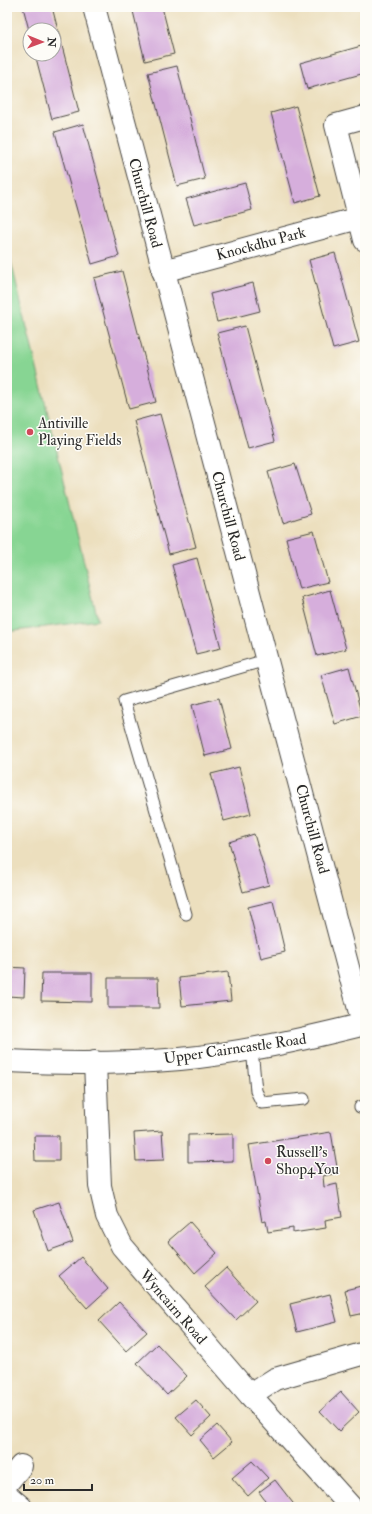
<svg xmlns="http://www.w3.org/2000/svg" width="372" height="1514" font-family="'IM FELL Double Pica',serif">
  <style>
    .green { fill: #87d593; stroke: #59805f }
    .building { fill: #d6aedc }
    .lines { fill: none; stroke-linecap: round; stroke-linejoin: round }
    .service-casing { stroke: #484641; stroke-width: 13 }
    .minor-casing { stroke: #484641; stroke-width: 24 }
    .tertiary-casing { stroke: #484641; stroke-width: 24 }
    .service { stroke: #fff; stroke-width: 11 }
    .minor { stroke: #fff; stroke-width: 22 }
    .tertiary { stroke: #fff; stroke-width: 22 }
    .poi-dot { fill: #d1495b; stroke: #fdfcf7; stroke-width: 1.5 }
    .labels { text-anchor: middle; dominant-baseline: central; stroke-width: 3; stroke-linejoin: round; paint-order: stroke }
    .street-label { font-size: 15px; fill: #2b2b2b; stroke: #fdfcf7 }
    .poi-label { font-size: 15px; fill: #2b2b2b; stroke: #fdfcf7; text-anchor: start }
  </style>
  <rect width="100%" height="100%" fill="#fdfcf7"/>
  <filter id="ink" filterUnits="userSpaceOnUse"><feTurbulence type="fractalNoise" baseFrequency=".025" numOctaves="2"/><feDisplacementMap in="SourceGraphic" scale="8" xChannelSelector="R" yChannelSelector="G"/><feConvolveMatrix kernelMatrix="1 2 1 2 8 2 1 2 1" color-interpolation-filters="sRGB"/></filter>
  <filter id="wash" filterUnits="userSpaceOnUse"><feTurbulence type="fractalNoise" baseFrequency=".012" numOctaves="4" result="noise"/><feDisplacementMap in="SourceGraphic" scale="16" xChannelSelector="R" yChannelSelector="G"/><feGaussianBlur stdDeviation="0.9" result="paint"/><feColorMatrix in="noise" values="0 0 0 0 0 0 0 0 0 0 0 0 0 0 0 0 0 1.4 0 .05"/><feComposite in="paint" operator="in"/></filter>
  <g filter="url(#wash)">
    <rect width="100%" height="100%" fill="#ecdfbe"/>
    <!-- green -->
    <path class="green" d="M7,245l91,375 -91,12z"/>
    <g id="blocks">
      <!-- building -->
      <path class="building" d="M23,7h29l27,105 -27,7 -17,-65h19v-24h-25z
        M132,7h30l12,47 -29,7z
        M365,45v28l-58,16 -7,-26z
        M177,66l28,113 -28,7 -29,-113z
        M296,106l24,90 -25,7 -24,-90z
        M83,124l36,132 -27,8 -37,-132z
        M245,183l7,27 -58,15 -8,-26z
        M335,253l24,89 -26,7 -24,-89z
        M122,271l34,131 -27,7 -35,-131z
        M253,283l7,28 -43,11 -7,-28z
        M245,326l30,115 -27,7 -31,-115z
        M160,414l36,133 -27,7 -35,-133z
        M295,464l16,50 -28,9 -15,-51z
        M314,531l14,51 -29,7 -13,-51z
        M197,558l24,90 -25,6 -24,-89z
        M330,590l16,59 -29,7 -15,-58z
        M349,667l13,49 -27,8 -14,-49z
        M219,698l13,51 -27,7 -13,-51z
        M239,767l12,47 -27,7 -13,-47z
        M254,834l15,51 -26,7 -14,-50z
        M273,901l12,51 -24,6 -13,-51z
        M7,967l18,1 -1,29 -17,-1z
        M228,972l3,29 -49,5 -3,-28z
        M42,973h50v29l-51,-1z
        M108,978h50l1,30h-51z
        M162,1131l2,29 -28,1 -2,-28z
        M331,1132l7,41 -15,3 1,11 13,-3 5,33 -17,3 1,8 -33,5v-5l-25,4 -2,-11 -4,1 -13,-77z
        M233,1134v27l-45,1v-27z
        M34,1136h25v25h-24z
        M59,1202l14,40 -25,9 -14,-41z
        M190,1222l27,31 -22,20 -27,-32z
        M81,1257l27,32 -21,19 -28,-32z
        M226,1268l30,33 -20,19 -31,-33z
        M365,1285v28l-14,3 -6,-26z
        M330,1294l7,28 -40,10 -7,-28z
        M119,1302l28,30 -21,19 -27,-30z
        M157,1344l30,32 -20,19 -30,-32z
        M341,1392l18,20 -20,19 -19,-20z
        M196,1400l15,17 -19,18 -16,-18z
        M217,1425l15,17 -18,15 -14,-17z
        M252,1461l16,17 -20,18 -16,-18z
        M275,1480l21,27h-26l-11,-15z"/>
    </g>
  </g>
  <g filter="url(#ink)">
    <use href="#blocks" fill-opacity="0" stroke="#484641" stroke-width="1"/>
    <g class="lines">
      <defs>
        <path id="service" d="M186,914l-62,-213 142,-41
          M252,1049l4,42 6,12 42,-4
          M360,1107l5,-2"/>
        <path id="minor" d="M365,117l-29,8 29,115
          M163,271l196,-53
          M95,1062l5,124 7,30 15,30 128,149 101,112
          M250,1395l25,-16 90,-26
          M7,1483l14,-17
          M7,1495l14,12"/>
        <path id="tertiary" d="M94,7l269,1017
          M7,1061c57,3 116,3 173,-2 63,-6 124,-20 185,-35"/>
      </defs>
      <!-- service casing -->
      <use href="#service" class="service-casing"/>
      <!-- minor casing -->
      <use href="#minor" class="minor-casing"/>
      <!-- tertiary casing -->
      <use href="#tertiary" class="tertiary-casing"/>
      <!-- service -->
      <use href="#service" class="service"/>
      <!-- minor -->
      <use href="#minor" class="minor"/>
      <!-- tertiary -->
      <use href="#tertiary" class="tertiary"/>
    </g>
  </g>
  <!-- markers -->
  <g class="poi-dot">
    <circle cx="30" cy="432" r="4"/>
    <circle cx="268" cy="1161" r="4"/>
  </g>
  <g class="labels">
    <!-- street labels -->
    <g class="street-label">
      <text transform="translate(145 203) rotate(75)">Churchill Road</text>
      <text transform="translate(261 244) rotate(-15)">Knockdhu Park</text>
      <text transform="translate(228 516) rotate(75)">Churchill Road</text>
      <text transform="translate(312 829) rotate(75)">Churchill Road</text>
      <text transform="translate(235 1049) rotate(-8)">Upper Cairncastle Road</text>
      <text transform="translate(173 1307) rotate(49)">Wyncairn Road</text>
    </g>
    <!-- poi labels -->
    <g class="poi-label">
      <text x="38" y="423">Antiville<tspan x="38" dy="17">Playing Fields</tspan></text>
      <text x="276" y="1152">Russell's<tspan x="276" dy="17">Shop4You</tspan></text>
    </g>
  </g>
  <!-- margin -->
  <rect width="372" height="1514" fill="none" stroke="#fdfcf7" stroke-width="24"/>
  <!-- north arrow -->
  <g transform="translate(42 42) rotate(91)"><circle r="19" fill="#fdfcf7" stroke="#a9a8a5"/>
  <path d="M0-3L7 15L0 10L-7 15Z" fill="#d1495b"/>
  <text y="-6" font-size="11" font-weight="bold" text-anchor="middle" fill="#2b2b2b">N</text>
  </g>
  <!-- scale -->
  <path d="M24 1484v6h68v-6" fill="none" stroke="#2b2b2b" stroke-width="2"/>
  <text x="30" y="1484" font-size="12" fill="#2b2b2b" stroke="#fdfcf7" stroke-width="3" paint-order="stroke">20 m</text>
</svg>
